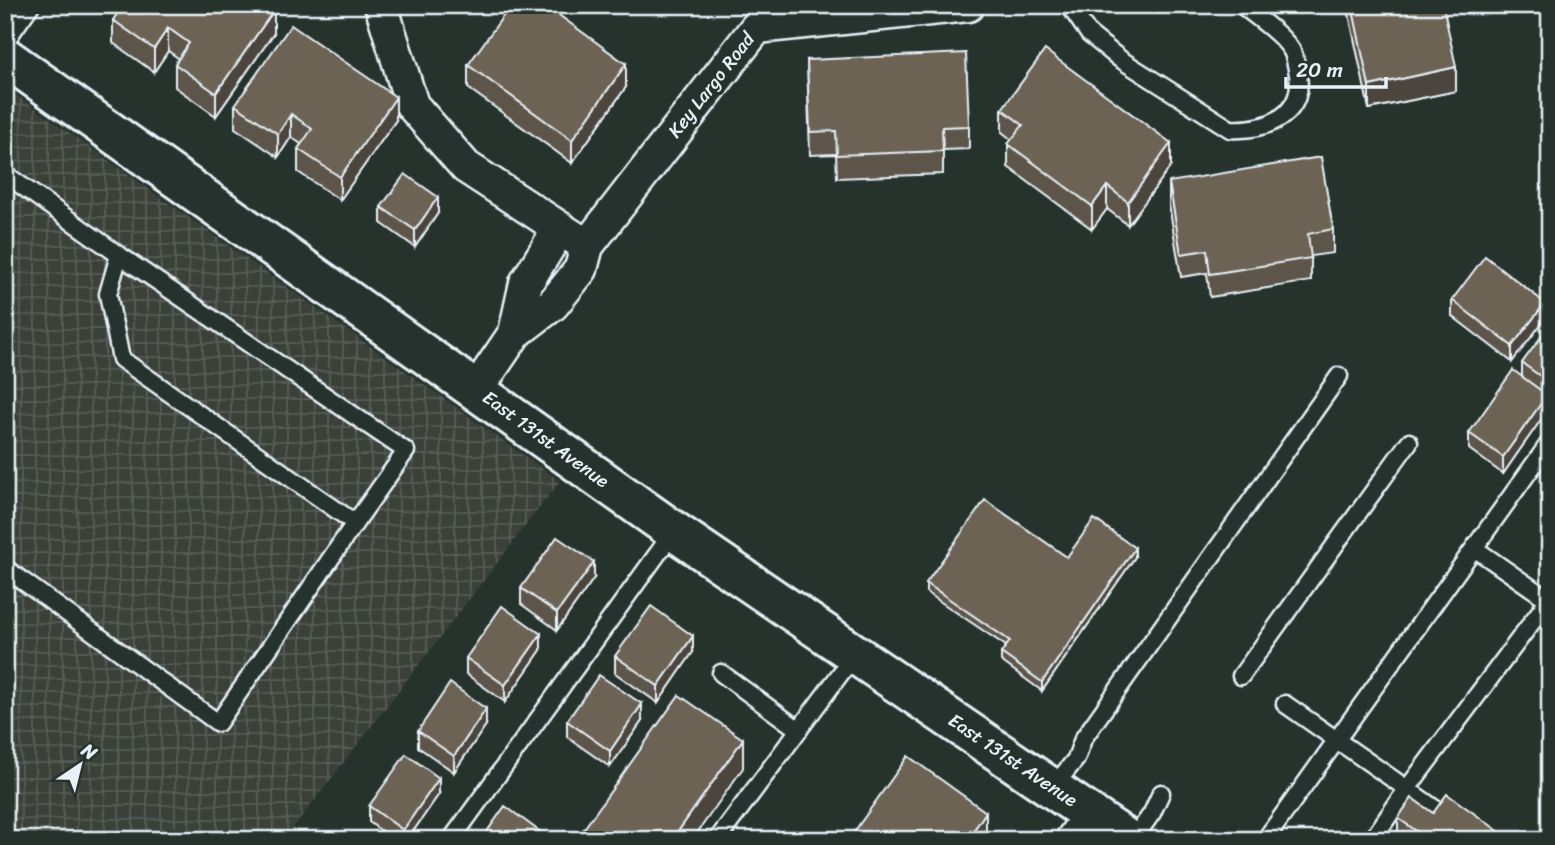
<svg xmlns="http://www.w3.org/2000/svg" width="1555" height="845" font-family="Sriracha,sans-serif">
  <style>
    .industrial { fill: url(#industrial-grid) }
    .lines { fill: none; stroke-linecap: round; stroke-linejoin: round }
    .service-casing { stroke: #e8f1f8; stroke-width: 21 }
    .minor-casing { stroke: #e8f1f8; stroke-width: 37 }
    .tertiary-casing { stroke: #e8f1f8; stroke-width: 44 }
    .service { stroke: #26332d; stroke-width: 16 }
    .minor { stroke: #26332d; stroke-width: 32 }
    .tertiary { stroke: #26332d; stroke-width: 38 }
    .wall { fill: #5d5549; stroke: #e8f1f8; stroke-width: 2 }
    .shaded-wall { fill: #4c453c; stroke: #e8f1f8; stroke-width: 2 }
    .building { fill: #6c6355; stroke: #e8f1f8; stroke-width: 2 }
    .labels { text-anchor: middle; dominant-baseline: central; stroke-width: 7; stroke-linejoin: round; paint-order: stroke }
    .street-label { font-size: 19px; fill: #e8f1f8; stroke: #26332d }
  </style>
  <defs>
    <pattern id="industrial-grid" width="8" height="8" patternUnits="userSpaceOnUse" patternTransform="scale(1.75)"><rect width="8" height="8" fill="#3b4139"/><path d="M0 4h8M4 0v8" fill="none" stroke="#575d56"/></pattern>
  </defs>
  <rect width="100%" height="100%" fill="#26332d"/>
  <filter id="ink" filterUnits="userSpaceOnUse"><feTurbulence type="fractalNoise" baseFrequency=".0143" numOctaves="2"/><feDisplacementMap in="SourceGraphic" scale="14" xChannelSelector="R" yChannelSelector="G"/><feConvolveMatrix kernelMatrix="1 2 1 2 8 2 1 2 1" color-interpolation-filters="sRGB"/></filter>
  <g filter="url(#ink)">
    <!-- industrial -->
    <path class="industrial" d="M5,87l555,394 -276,359h-279z"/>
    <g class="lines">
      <defs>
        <path id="service" d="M1069,5l20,29 31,25 110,70c38,2 78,-15 67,-60 -1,-4 -2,-11 -4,-16 -9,-18 -36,-35 -51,-48
          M5,42l26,-37
          M5,174l114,81 -11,39 13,65 234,164 -137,200 -213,-155
          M119,255l287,196 -51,72
          M1474,548l76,53
          M721,673l78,57
          M1241,676l168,-234
          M1285,704l122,85 143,-191
          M1053,787l23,-28 7,-20 256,-363
          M451,840l223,-309
          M717,840l138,-186
          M1133,840l19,-27 9,-20
          M1265,840l285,-398
          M1372,840l35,-51 72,51"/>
        <path id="minor" d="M381,5l31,100 54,62 121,79
          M515,333l11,-50 34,-55
          M477,389l38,-56 38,-29 28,-35 6,-23 170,-219 211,-22
          M1072,840l19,-27"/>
        <path id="tertiary" d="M5,57l669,474 454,309"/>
      </defs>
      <!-- service casing -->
      <use href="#service" class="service-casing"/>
      <!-- minor casing -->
      <use href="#minor" class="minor-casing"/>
      <!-- tertiary casing -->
      <use href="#tertiary" class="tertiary-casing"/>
      <!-- service -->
      <use href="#service" class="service"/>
      <!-- minor -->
      <use href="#minor" class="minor"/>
      <!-- tertiary -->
      <use href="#tertiary" class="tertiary"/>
    </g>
    <!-- wall -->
    <path class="wall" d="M1347,5h96l13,86 -87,18z
      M113,20l161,13 -58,83 -41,-29v-23l3,-6 -10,-7 -14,21 -41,-29z
      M807,60l162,66v23l-26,1v24l-106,4 -1,-24 -26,1z
      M468,65l158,22 -54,76 -104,-75z
      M235,105l161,15 -56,80 -42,-28v-23l3,-5 -10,-7 -13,20 -43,-29z
      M1002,109l169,57 -43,59 -21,-16 -15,20 -84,-62v-23l4,-4 -10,-8z
      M1169,182l164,47v24l-22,3v25l-101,16 -3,-24 -26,4 -12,-72z
      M381,207l57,6 -23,34 -34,-24z
      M1452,300l93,19 -33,43 -60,-46z
      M1550,326v73l-3,-2v14l-44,63 -34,-25v-16l53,-56v-14z
      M1067,557h68l-93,134 -41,-30v-8l5,-7 -80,-54v-9z
      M594,578l-37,52 -36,-26v-16z
      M541,650l-36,52 -39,-28v-16z
      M693,652l-35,51 -43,-30v-17z
      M567,721h75l-32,46 -43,-30z
      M486,725l-32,47 -36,-25v-16z
      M439,794l-32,46h-13l-25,-18v-16z
      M1433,813l78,27h-113v-22z
      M854,832l132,3 -3,5h-129z"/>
    <!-- shaded-wall -->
    <path class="shaded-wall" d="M274,10v23l-58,83v-23z
      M168,28v23l-14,21v-23z
      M626,64v23l-54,76v-23z
      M1456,67v24l-87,18v-23z
      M396,97v23l-56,80v-23z
      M291,114v23l-13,20v-23z
      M1171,143v23l-43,59v-23z
      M1107,186v23l-15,20v-23z
      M438,197v16l-23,34v-17z
      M1545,303v16l-33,43v-16z
      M1547,395v16l-44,63v-17z
      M1135,548v9l-93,134v-9z
      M594,562v16l-37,52v-17z
      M541,634v16l-36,52v-17z
      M693,636v16l-35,51v-17z
      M642,704v17l-32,46v-16z
      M486,709v16l-32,47v-16z
      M743,739v29l-51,72h-20z
      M439,778v16l-32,46h-4v-10z
      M986,812v23l-3,5h-16z"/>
    <!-- building -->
    <path class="building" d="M123,5h143l8,5 -58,83 -41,-29 14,-21 -21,-15 -14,21 -41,-29z
      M511,5h34l81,59 -54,76 -104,-75z
      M1352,5h91l13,62 -87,19z
      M291,25l105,72 -56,80 -42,-28 14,-20 -21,-15 -13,20 -43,-29z
      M1045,50l126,93 -43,59 -21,-16 -15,20 -84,-62 15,-19 -21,-16z
      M966,53l3,73 -27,1 1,24 -106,4 -1,-24 -26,1 -3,-72z
      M1321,157l12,72 -25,5 3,24 -101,16 -3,-24 -26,4 -12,-72z
      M405,174l33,23 -23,33 -34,-23z
      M1485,256l60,47 -33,43 -60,-46z
      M1549,326h1v57l-28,-20z
      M1513,370l34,25 -44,62 -34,-24z
      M985,500l82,57 27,-38 41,29 -93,134 -41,-29 9,-12 -84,-58z
      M557,537l37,25 -37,51 -36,-25z
      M502,606l39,28 -36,51 -39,-27z
      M651,606l42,30 -35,50 -43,-30z
      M599,675l43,29 -32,47 -43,-30z
      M450,683l36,26 -32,47 -36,-25z
      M679,695l64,44 -71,101h-96z
      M406,754l33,24 -36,52 -34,-24z
      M908,756l78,56 -19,28h-102l-11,-8z
      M1447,794l64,46h-82l-31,-22 14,-20 21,15z
      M505,806l41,30 -2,4h-63z"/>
  </g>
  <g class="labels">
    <!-- street labels -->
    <g class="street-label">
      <text transform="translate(711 85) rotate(-52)">Key Largo Road</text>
      <text transform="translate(546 439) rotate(36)">East 131st Avenue</text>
      <text transform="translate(1013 760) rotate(34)">East 131st Avenue</text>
    </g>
  </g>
  <!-- margin -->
  <rect width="1555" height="845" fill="none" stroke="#26332d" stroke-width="28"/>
  <rect x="14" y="14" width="1527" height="817" fill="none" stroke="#e8f1f8" stroke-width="2.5" filter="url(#ink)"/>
  <!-- north arrow -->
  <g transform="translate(80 765) rotate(35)" stroke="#26332d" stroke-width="5" paint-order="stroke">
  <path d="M0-5L12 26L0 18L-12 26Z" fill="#e8f1f8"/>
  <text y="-10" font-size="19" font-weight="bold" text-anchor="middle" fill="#e8f1f8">N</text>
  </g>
  <!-- scale -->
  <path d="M1286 77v10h100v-10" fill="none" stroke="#e8f1f8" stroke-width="3.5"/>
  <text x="1296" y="77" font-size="21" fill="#e8f1f8" stroke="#26332d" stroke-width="5" paint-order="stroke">20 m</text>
</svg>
